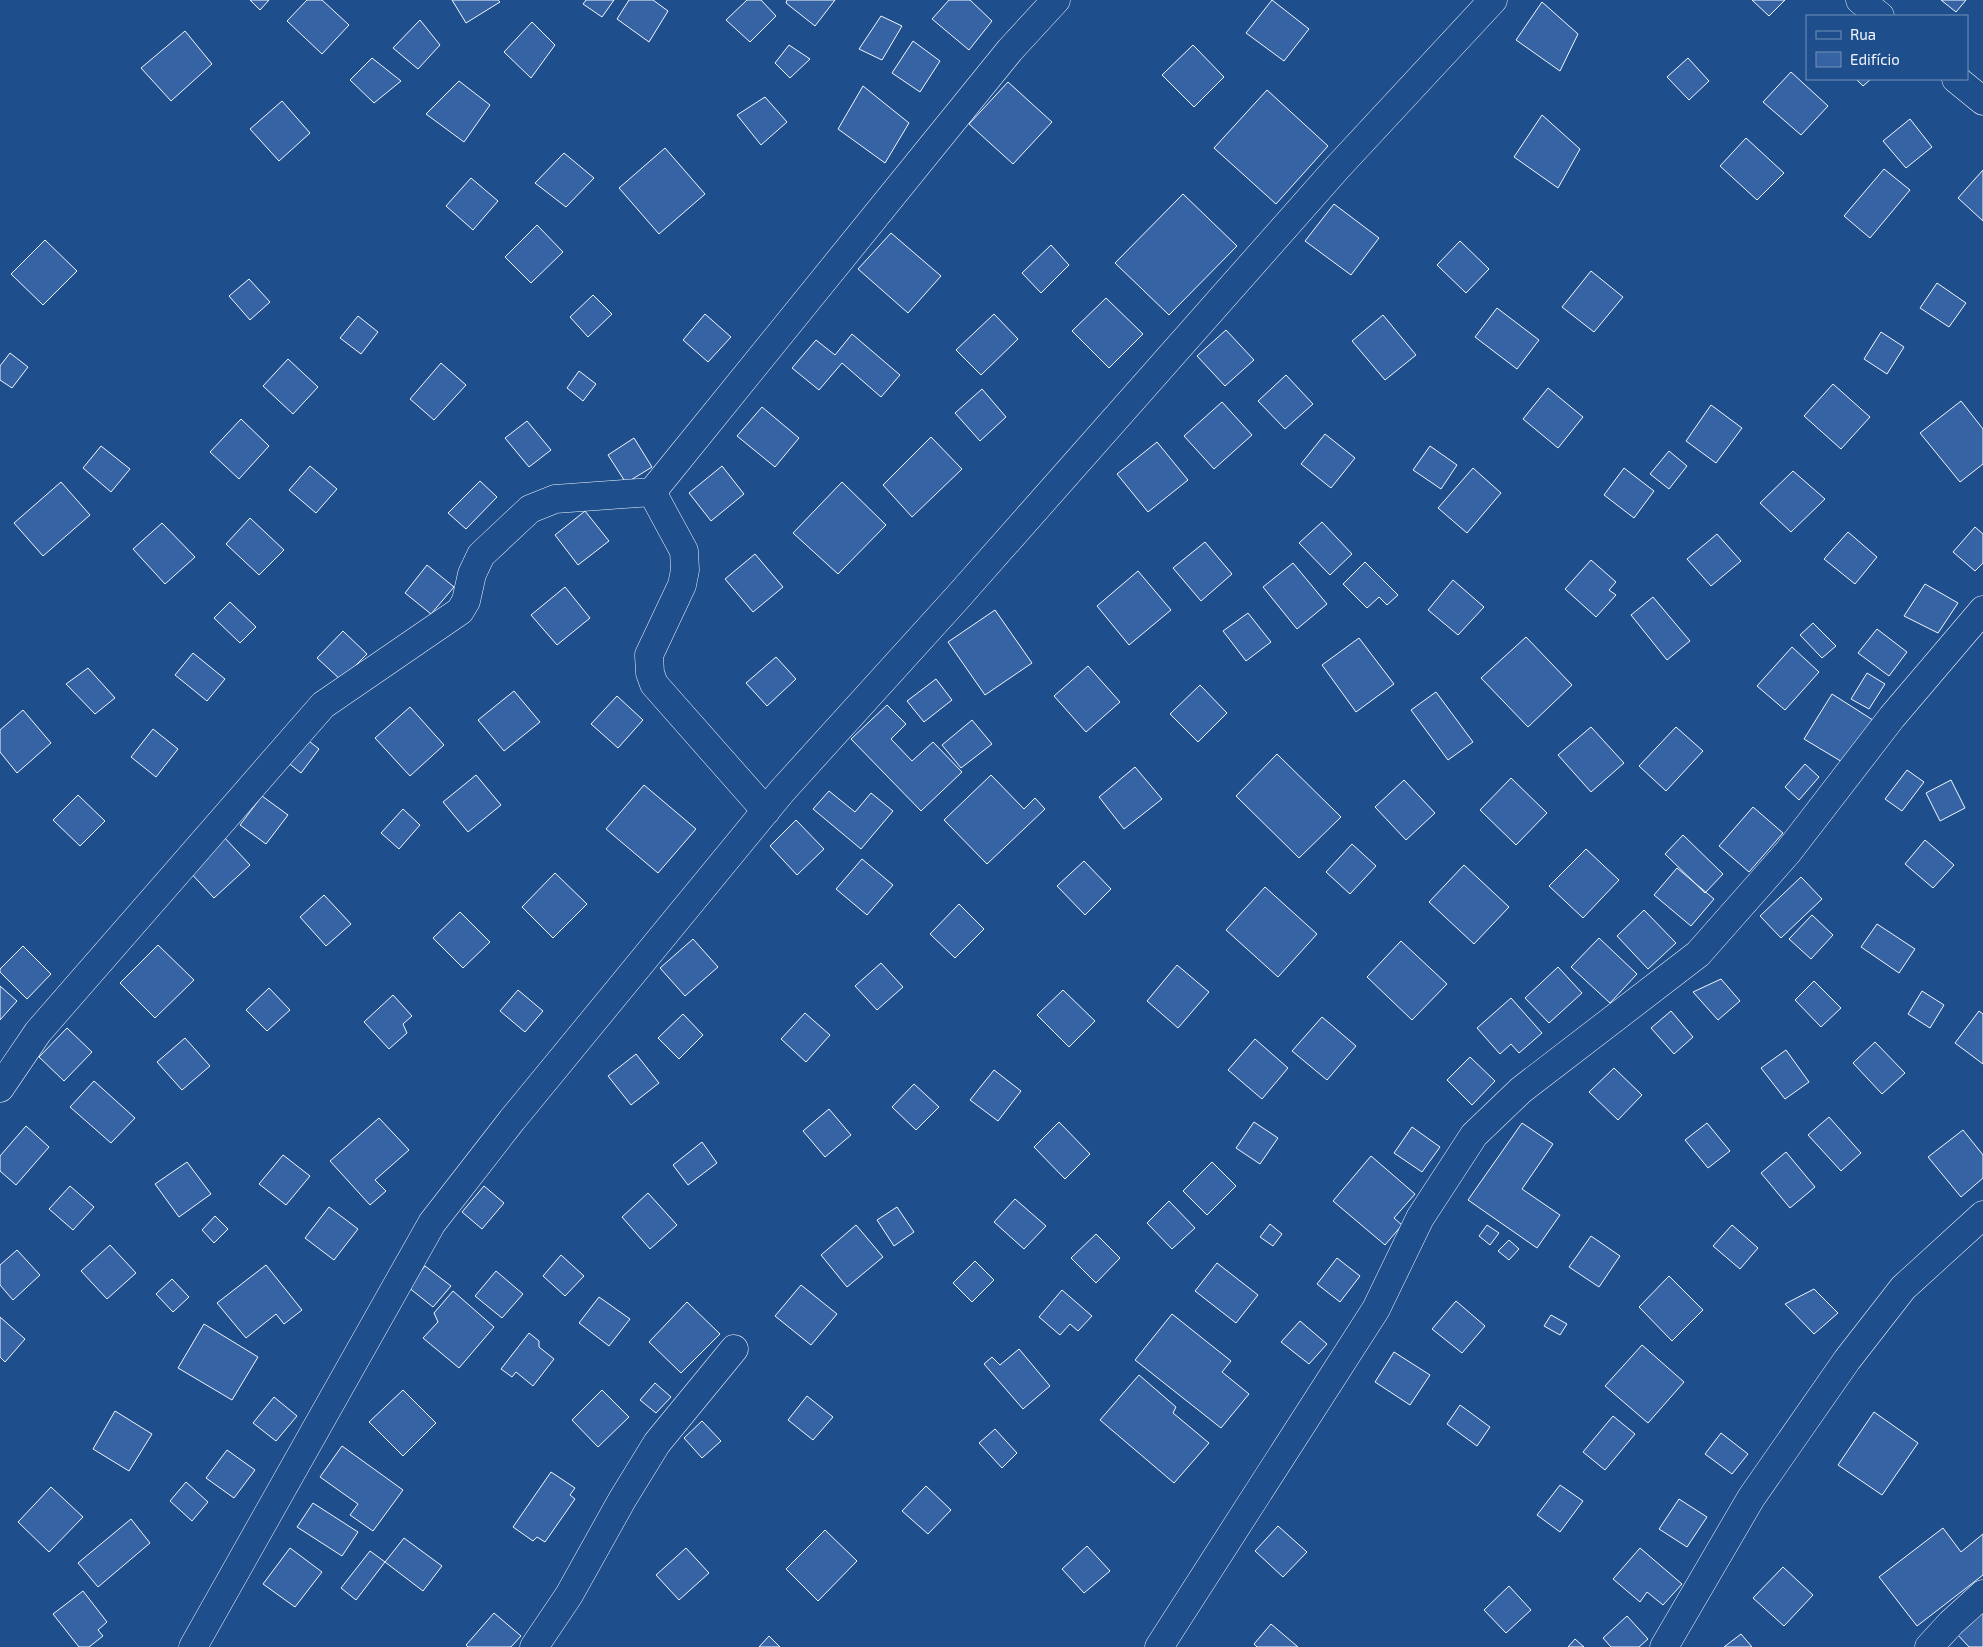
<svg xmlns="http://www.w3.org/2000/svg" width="1983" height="1647" font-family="'Exo 2',sans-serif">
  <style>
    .building { fill: #3563a3; stroke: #f2f6ff }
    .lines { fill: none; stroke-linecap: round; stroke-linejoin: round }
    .minor-casing { stroke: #f2f6ff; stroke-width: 29 }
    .minor { stroke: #1f4e8c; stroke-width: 28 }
  </style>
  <rect width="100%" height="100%" fill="#1f4e8c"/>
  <!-- building -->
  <path class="building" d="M250,0h19l-9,10z
    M307,0h15l27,25 -27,29 -35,-33z
    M452,0h46l2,2 -34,21z
    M586,0h28l-12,17 -19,-13z
    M629,0h24l15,11 -19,31 -32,-23z
    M747,0h14l15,16 -26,26 -24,-22z
    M787,0h48l-20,26 -29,-23z
    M949,0h21l22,21 -23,29 -37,-31z
    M1272,0l37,29 -25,32 -38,-28z
    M1752,0h33l-16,16z
    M1941,0h25l-10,12z
    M1542,2l36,32 -18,37 -44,-31z
    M881,16l21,10 -20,34 -23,-11z
    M420,20l20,25 -22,24 -25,-21z
    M532,22l23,23 -24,33 -27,-26z
    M185,31l27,33 -41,37 -30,-33z
    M913,41l27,20 -20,31 -28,-19z
    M789,45l21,14 -20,19 -15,-15z
    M1193,45l31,32 -30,30 -32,-32z
    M372,58l29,23 -27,22 -24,-23z
    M1688,58l21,23 -20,19 -22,-23z
    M1791,72l37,34 -27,29 -38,-33z
    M1856,79h15l-8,7z
    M459,81l31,24 -26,37 -38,-28z
    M1008,82l44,40 -39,42 -44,-40z
    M863,86l46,37 -24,40 -47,-34z
    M1267,90l61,56 -52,58 -62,-56z
    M765,97l22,25 -26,23 -24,-30z
    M282,101l28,32 -31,28 -29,-32z
    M1542,115l38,34 -22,39 -44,-31z
    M1910,119l22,28 -26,21 -23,-27z
    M1746,138l38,35 -27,27 -37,-34z
    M665,148l40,46 -46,40 -40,-46z
    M564,153l30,25 -28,29 -31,-24z
    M1884,169l26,21 -40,48 -26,-22z
    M1983,170v51l-25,-23z
    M471,178l27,23 -25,29 -27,-24z
    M1183,194l54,52 -68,69 -54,-52z
    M1334,204l45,34 -28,37 -46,-34z
    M537,225l26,27 -32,31 -26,-26z
    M891,233l50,43 -33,37 -50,-44z
    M45,240l32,31 -34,34 -32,-31z
    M1460,241l29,28 -23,24 -29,-28z
    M1051,245l18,20 -28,28 -19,-20z
    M1591,271l32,26 -29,35 -32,-25z
    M249,279l21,23 -20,18 -21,-24z
    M1937,283l29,20 -17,24 -29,-19z
    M593,295l19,19 -24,23 -18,-20z
    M1106,298l37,36 -34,34 -37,-37z
    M1497,308l42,32 -22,29 -42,-32z
    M705,314l26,23 -23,25 -25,-22z
    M994,314l24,25 -37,36 -25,-25z
    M1383,315l33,40 -31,25 -33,-39z
    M358,316l20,16 -17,22 -21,-16z
    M1226,330l28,30 -29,26 -28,-30z
    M1881,332l23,15 -17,27 -23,-15z
    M852,334l48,41 -19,22 -39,-34 -23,27 -27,-22 24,-28 19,15z
    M10,353l18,14 -16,21 -12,-8v-14z
    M288,359l30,28 -25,27 -30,-28z
    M441,363l25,22 -32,35 -24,-21z
    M579,371l17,13 -13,17 -16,-13z
    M1286,375l27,29 -28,25 -27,-28z
    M1833,384l37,33 -29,32 -37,-33z
    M1548,388l35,29 -25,31 -35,-29z
    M982,389l24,28 -26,24 -25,-28z
    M1961,401l22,28v35l-23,18 -40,-49z
    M1222,402l30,33 -38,34 -30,-33z
    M1711,405l31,23 -26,35 -30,-22z
    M762,407l37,31 -24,29 -38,-31z
    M241,419l28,27 -30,33 -29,-27z
    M527,421l24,29 -22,17 -24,-29z
    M1325,434l30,24 -24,30 -30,-24z
    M931,437l31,32 -50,48 -29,-32z
    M634,438l18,29 -26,16 -18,-28z
    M1157,442l31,38 -40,32 -31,-38z
    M101,446l29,23 -19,23 -28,-24z
    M1430,446l27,19 -16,24 -28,-19z
    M1669,451l18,15 -18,23 -19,-15z
    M310,466l27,23 -21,24 -27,-23z
    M722,466l22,28 -33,27 -22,-28z
    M1473,468l28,25 -34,40 -29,-25z
    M1624,468l30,23 -20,27 -30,-23z
    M1793,471l32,28 -34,33 -31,-29z
    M480,481l17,16 -31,32 -18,-16z
    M61,482l29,33 -47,41 -29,-33z
    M842,482l44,43 -48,49 -45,-41z
    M585,511l24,30 -31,24 -23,-30z
    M250,518l34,32 -25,25 -33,-31z
    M1322,522l30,32 -22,21 -31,-32z
    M162,523l33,34 -30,27 -32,-35z
    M1975,527l8,7v29l-8,8 -22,-19z
    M1848,532l29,25 -22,27 -31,-25z
    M1717,534l24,27 -30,25 -24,-27z
    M1205,542l27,32 -31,27 -28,-33z
    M755,554l28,33 -30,25 -28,-33z
    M1591,560l25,22 -7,8 7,5 -20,22 -31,-28z
    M1365,562l33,33 -11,10 -8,-8 -12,11 -24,-24z
    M1293,563l34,41 -30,25 -34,-42z
    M427,565l27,22 -23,27 -26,-21z
    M1138,571l33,39 -42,35 -32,-39z
    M1453,580l31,27 -26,28 -30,-25z
    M1925,584l33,19 -20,30 -34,-17z
    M565,587l25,31 -33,27 -26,-30z
    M1653,597l37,44 -23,19 -36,-45z
    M230,602l26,25 -16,16 -26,-25z
    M995,610l37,53 -47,32 -37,-53z
    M1248,613l23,29 -25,19 -23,-30z
    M1813,623l23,23 -14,12 -22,-23z
    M1877,629l30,23 -18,24 -31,-23z
    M343,631l24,23 -26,26 -24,-22z
    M1526,637l46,48 -44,42 -47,-49z
    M1359,638l35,46 -38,28 -34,-47z
    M1792,647l27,25 -34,38 -28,-24z
    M193,653l32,26 -18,22 -32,-26z
    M776,657l20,22 -29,27 -21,-23z
    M1088,666l32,36 -34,30 -32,-36z
    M88,668l27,30 -20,16 -29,-30z
    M1867,673l18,11 -16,25 -18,-10z
    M936,679l16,21 -28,22 -17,-21z
    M1200,685l27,28 -29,29 -28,-28z
    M514,691l26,31 -36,29 -26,-31z
    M1436,692l37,50 -25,18 -37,-50z
    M1832,694l44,28 -27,44 -45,-27z
    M617,696l26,24 -25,28 -27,-24z
    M887,705l19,19 -15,15 21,22 21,-19 29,30 -41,39 -70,-72z
    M410,707l34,38 -34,31 -35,-38z
    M23,710l28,33 -34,30 -17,-21v-22z
    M972,720l20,24 -31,24 -19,-23z
    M1591,727l33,36 -33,29 -33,-37z
    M1676,727l27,24 -37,40 -27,-25z
    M153,729l25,20 -22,28 -25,-20z
    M305,738l14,11 -18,24 -15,-12z
    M1277,754l64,63 -42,41 -63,-62z
    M1805,764l14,13 -20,23 -14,-13z
    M1135,767l27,32 -38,30 -25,-32z
    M1907,770l17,12 -22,29 -17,-12z
    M476,775l25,30 -33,27 -25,-30z
    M991,775l33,34 11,-11 10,11 -58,55 -43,-44z
    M1511,778l36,35 -31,32 -36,-35z
    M1404,780l31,33 -29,27 -31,-33z
    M1951,780l14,28 -25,13 -14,-28z
    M644,785l52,44 -38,44 -52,-44z
    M829,791l26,21 16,-19 22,18 -32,38 -48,-40z
    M78,795l27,26 -25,25 -27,-26z
    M262,796l26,19 -22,29 -26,-19z
    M1753,807l30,26 -34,39 -30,-26z
    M403,809l17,16 -21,24 -18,-16z
    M796,820l28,29 -27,26 -27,-29z
    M1683,835l40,39 -18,19 -40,-39z
    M223,836l27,29 -36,33 -27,-29z
    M1925,840l29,25 -21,23 -28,-24z
    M1352,844l24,22 -26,28 -24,-22z
    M1586,849l33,31 -36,38 -34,-32z
    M862,859l31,26 -26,30 -31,-26z
    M1084,861l27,28 -26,26 -28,-29z
    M1464,865l45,42 -35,37 -45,-42z
    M1677,868l37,31 -23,27 -37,-31z
    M555,873l32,31 -34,34 -31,-31z
    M1801,877l21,22 -41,39 -21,-22z
    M1265,887l52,47 -39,43 -52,-47z
    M324,895l27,29 -25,22 -26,-29z
    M959,904l25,25 -29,29 -25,-24z
    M1644,910l32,33 -28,26 -31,-33z
    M460,912l30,30 -27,26 -30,-30z
    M1812,915l21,20 -22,24 -22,-20z
    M1877,924l38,25 -16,24 -38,-26z
    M1599,938l38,36 -27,29 -39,-36z
    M693,939l25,28 -33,29 -25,-28z
    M1401,941l46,43 -35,36 -45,-43z
    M158,945l36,35 -39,38 -35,-35z
    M23,946l28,28 -24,25 -27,-27v-3z
    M881,963l22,24 -26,23 -22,-24z
    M1177,965l32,27 -31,36 -31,-27z
    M1558,967l24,26 -33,30 -24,-25z
    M1721,979l19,22 -22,19 -25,-28z
    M1814,981l27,27 -20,19 -26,-27z
    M0,986l17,15 -17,19z
    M269,988l21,22 -23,21 -21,-21z
    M518,990l25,21 -18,21 -25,-21z
    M1063,990l32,31 -26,26 -32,-32z
    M1922,991l22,14 -14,23 -22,-14z
    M393,995l19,21 -9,8 4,9 -18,16 -25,-27z
    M1511,998l31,35 -23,20 -8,-9 -11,10 -23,-26z
    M1671,1011l22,26 -19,17 -23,-26z
    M1979,1011l4,3v50l-28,-21z
    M805,1013l25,22 -24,27 -25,-23z
    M683,1014l20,21 -24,24 -21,-21z
    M1322,1017l34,29 -29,34 -35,-29z
    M67,1028l25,24 -28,29 -25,-24z
    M185,1038l25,28 -28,24 -25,-28z
    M1255,1039l33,29 -26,31 -34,-29z
    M1875,1042l30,31 -23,21 -29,-31z
    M1786,1050l23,32 -24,17 -24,-31z
    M636,1054l23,29 -28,22 -23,-29z
    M1470,1057l25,24 -23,24 -25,-25z
    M1614,1068l28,27 -24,25 -29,-28z
    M994,1070l27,21 -23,30 -28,-21z
    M94,1081l41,37 -24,25 -41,-36z
    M914,1084l25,23 -23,23 -24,-23z
    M829,1109l22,26 -26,22 -22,-26z
    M1829,1117l32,36 -20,18 -33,-36z
    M379,1118l30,32 -34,30 11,11 -16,14 -40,-44z
    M1059,1122l31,32 -25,25 -31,-32z
    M1254,1122l24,16 -18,26 -24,-16z
    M1522,1123l31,21 -31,45 38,26 -23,33 -69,-48z
    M1707,1123l23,28 -22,17 -23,-28z
    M26,1126l23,21 -33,38 -16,-14v-15z
    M1412,1127l28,20 -18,25 -28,-19z
    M1963,1130l20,25v23l-22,19 -33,-40z
    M702,1142l15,21 -29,22 -15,-20z
    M1786,1152l29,35 -25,21 -29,-35z
    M283,1155l27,21 -24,29 -27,-21z
    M1371,1156l44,38 -21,24 8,7 -17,20 -52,-44z
    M187,1162l24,32 -32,23 -24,-33z
    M1212,1162l24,24 -29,29 -24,-24z
    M70,1186l24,21 -21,23 -24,-21z
    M484,1186l20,17 -22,26 -20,-17z
    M648,1193l29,32 -27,24 -28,-32z
    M1015,1199l31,27 -22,23 -30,-27z
    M1169,1201l26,27 -23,21 -25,-26z
    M329,1207l29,22 -24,31 -29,-22z
    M897,1207l17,25 -20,14 -17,-26z
    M215,1216l13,13 -14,14 -12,-13z
    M1270,1224l12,10 -9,12 -13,-9z
    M856,1225l27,32 -36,30 -26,-32z
    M1487,1225l12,8 -9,12 -11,-9z
    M1732,1225l26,23 -18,21 -27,-23z
    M1096,1234l24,24 -24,25 -25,-25z
    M1591,1236l29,20 -21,31 -30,-20z
    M1509,1240l10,9 -10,11 -11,-9z
    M110,1245l26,28 -29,26 -26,-28z
    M17,1250l23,25 -27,25 -13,-15v-20z
    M561,1255l23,21 -19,20 -22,-20z
    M1337,1258l23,18 -20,26 -23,-18z
    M975,1261l19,19 -22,22 -19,-19z
    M1217,1263l41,32 -22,28 -41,-32z
    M266,1265l36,45 -18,14 -8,-10 -30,24 -29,-35z
    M425,1266l26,20 -18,21 -25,-20z
    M496,1271l27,23 -21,24 -27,-22z
    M1669,1276l34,34 -31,31 -33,-34z
    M172,1279l17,18 -16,15 -17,-18z
    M801,1285l36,29 -26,31 -36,-29z
    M1814,1289l24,24 -24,21 -29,-30z
    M1062,1290l30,26 -14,15 -8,-7 -10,11 -21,-18z
    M453,1291l41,36 -35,41 -36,-30 15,-16 -4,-9z
    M599,1297l31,22 -21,27 -30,-23z
    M1456,1301l29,25 -23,27 -30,-24z
    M687,1302l33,32 -39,39 -32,-31z
    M1172,1314l59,47 -9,11 27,22 -28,34 -86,-68z
    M1551,1315l16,9 -7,11 -16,-9z
    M0,1317l25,22 -20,23 -5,-5z
    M1300,1321l27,23 -18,20 -28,-22z
    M204,1324l54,33 -26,43 -54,-32z
    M529,1333l10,8v6l15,12 -21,27 -17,-14 -4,5 -11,-8z
    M1642,1345l42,37 -36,41 -43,-37z
    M1019,1349l31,37 -27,23 -39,-45 8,-7 8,8z
    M1394,1352l36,23 -20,30 -35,-23z
    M1139,1375l37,32 -3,6 36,30 -35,40 -74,-63z
    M655,1383l16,14 -15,16 -16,-13z
    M403,1390l33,33 -33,33 -34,-34z
    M602,1390l27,27 -31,30 -26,-27z
    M807,1396l26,21 -20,23 -25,-20z
    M274,1397l23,19 -21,25 -23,-18z
    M1460,1405l30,22 -13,19 -30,-22z
    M115,1411l37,23 -23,37 -36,-22z
    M1874,1412l44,31 -36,52 -44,-30z
    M1613,1416l22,18 -30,36 -22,-18z
    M702,1421l19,20 -19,17 -18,-20z
    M995,1429l22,24 -15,15 -23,-25z
    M1721,1433l27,21 -16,20 -27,-20z
    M342,1446l61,44 -30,41 -23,-16 8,-11 -38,-27z
    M227,1450l28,20 -21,28 -28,-20z
    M551,1472l24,16 -5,7 5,4 -30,43 -8,-5 -4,4 -20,-14z
    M186,1482l22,20 -16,19 -22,-20z
    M1560,1485l23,16 -23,31 -23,-17z
    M926,1486l25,24 -23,24 -26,-23z
    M51,1487l32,30 -34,35 -31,-30z
    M1679,1499l28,18 -20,30 -28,-18z
    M313,1503l45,29 -16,24 -45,-29z
    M131,1519l19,24 -52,44 -20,-24z
    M1278,1526l29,26 -24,25 -28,-26z
    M1943,1528l18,24 22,-18v41l-66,51 -38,-49z
    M825,1530l32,31 -39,40 -32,-32z
    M404,1538l38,28 -19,25 -38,-29z
    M1087,1546l23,25 -26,22 -22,-24z
    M290,1548l32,24 -27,35 -32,-23z
    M686,1548l23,25 -30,27 -23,-25z
    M1640,1548l42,36 -19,21 -16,-13 -7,10 -27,-23z
    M370,1551l15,11 -29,38 -15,-12z
    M1783,1567l30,28 -29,31 -31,-28z
    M1509,1586l22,24 -25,23 -22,-23z
    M83,1591l24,31 -9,8 5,6 -14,11h-10l-26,-33z
    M1983,1609v38h-14l-12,-13z
    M494,1613l27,23 -10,11h-43l-2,-2z
    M1627,1616l21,23 -9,8h-28l-8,-9z
    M1271,1624l27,23h-41l-3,-3z
    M1741,1634l11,13h-28z
    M769,1636l11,11h-21z
    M1575,1639l9,8h-16z"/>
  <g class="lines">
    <defs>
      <path id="minor" d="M1860,0l20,16
        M1956,79l27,22
        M652,492l32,59 1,19 -3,15 -33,70 1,18 4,11 112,127
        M0,1088l38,-56 285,-327 137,-94 6,-10 6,-27 9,-19 49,-46 25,-10 97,-7 358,-442 46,-50
        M193,1647l239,-424 80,-103 270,-329 175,-193 380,-430 156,-168
        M534,1647l35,-52 53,-95 35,-57 77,-94
        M1159,1647l217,-338 44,-91 54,-83 47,-45 177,-136 90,-102 104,-135 91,-107
        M1664,1647l87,-149 96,-138 56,-72 80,-73
        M1929,1647l22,-24 32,-29"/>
    </defs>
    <!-- minor casing -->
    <use href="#minor" class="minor-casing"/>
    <!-- minor -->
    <use href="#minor" class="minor"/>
  </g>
  <!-- legend -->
  <rect x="1806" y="15" width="162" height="65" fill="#1f4e8c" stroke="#7391ba"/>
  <rect x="1816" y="31" width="25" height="8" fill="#1f4e8c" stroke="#7391ba"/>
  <text x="1850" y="40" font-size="15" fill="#f2f6ff">Rua</text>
  <rect x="1816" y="52" width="25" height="15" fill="#3563a3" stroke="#7391ba"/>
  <text x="1850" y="65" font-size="15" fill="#f2f6ff">Edifício</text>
</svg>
